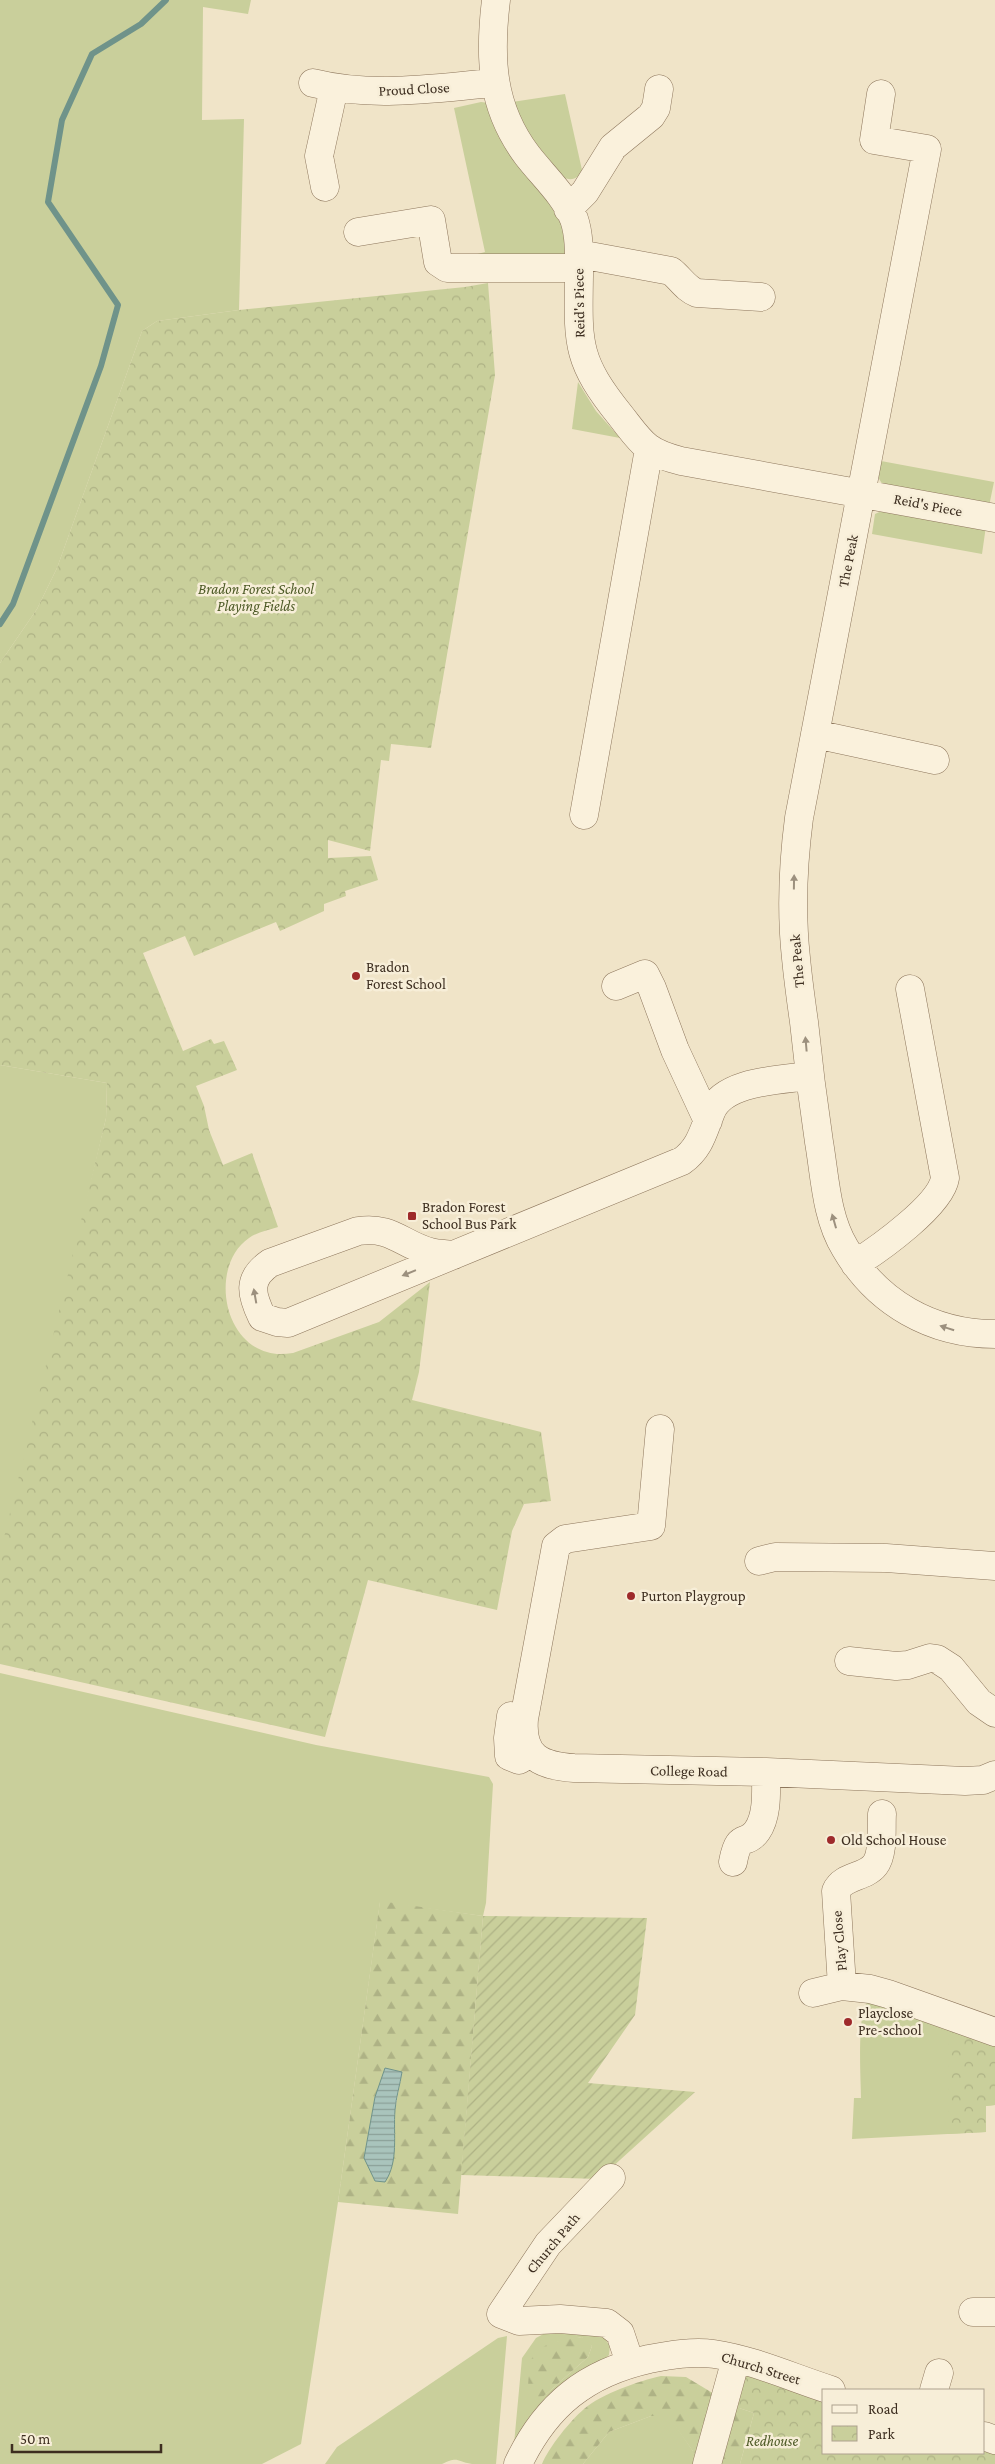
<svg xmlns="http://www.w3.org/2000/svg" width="995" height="2464" font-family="'Crimson Pro',serif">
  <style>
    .grass { fill: #c9cf9b; fill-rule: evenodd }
    .forest { fill: url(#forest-firs); fill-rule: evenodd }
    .park { fill: url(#park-crowns) }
    .garden { fill: url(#garden-furrows) }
    .water { fill: url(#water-rules); stroke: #6f938a }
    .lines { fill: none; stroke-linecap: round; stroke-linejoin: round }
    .stream { stroke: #6f938a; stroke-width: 6 }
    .minor-casing { stroke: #8d765c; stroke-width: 29 }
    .minor { stroke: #faf1dc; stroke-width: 28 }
    .oneway { fill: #9c907e }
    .poi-dot { fill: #9e2a2b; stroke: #f7eed8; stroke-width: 2 }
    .labels { text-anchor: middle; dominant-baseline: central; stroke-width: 5; stroke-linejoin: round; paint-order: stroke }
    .street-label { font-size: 15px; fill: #3d2e20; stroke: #f7eed8 }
    .park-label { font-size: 15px; font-style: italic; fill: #4d5a26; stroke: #f7eed8 }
    .poi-label { font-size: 15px; fill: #3d2e20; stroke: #f7eed8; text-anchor: start }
  </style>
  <defs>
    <pattern id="forest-firs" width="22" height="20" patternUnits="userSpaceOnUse" patternTransform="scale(1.25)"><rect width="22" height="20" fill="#c9cf9b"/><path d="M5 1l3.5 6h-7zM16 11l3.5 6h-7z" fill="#aeb285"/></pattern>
    <pattern id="park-crowns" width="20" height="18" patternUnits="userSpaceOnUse" patternTransform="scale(1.25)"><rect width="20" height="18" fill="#c9cf9b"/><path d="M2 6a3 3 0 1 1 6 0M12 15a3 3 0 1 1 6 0" fill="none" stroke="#aeb285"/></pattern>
    <pattern id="garden-furrows" width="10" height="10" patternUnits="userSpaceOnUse" patternTransform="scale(1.25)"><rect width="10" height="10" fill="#c9cf9b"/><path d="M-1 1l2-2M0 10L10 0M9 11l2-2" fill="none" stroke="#aeb285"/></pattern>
    <pattern id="water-rules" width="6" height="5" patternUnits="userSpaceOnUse" patternTransform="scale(1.25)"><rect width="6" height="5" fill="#a9c4bc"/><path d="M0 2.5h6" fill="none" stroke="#8ba098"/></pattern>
  </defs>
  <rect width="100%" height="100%" fill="#f0e4c8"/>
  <!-- grass -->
  <path class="grass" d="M0,0h251l-3,14 -45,-7 -1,113 42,-1 -5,191 -82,11 -15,10 -85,237 -20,41 -37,54z
    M565,94l17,76c-3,8 -9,11 -18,8l-36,-42 -16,-34z
    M481,102l8,1 62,97 15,35 1,25 -97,-4 15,-4 -31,-144z
    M578,382l18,29 24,27 -48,-9z
    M881,461l113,21 -6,29 -104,-24 -6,-10z
    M886,509l100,17 -4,28 -110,-20 3,-20z
    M0,1065l107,18 -1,35 -106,453z
    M0,1673l316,72 173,32 4,7 -7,119 -3,13 -103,-14 -42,300 -37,242 -39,20h-262z
    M869,2001l83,27 43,77 -9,1v26l-134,7 2,-41h7c0,-17 -5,-90 8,-97z
    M549,2331l54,5 7,10 -1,9 -95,89 8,-86 14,-20zM582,2337l10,9 -4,11 -44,39 13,-54z
    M507,2336l-11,128c-8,0 -17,0 -24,0 -16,-3 -14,-8 -30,0h-117l12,-17 161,-109z
    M651,2416h18l28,41 -1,7h-113l26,-32z"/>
  <!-- forest -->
  <path class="forest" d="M380,1901l103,15 -25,298 -120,-12zM402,2072l-7,39v31l-31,16 11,-61z
    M582,2337l6,3 4,6 -4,11 -44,39 -9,2 -8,-4c2,-11 1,-27 5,-36 8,-16 35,-19 50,-21z
    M661,2376l25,1 50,30 18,6 -14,51h-44l1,-7 -29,-41h-17l-42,16 -26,32h-41c7,-17 28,-43 42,-55 17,-15 55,-28 77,-33z"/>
  <!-- park -->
  <path class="park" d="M488,283l7,92 -64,373 -40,-4 -2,17 -8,-1 -11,91 -42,-11v18l43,-2 7,24 -33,11 1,5 -22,8v7l-44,20 -4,-9 -82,34 -9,-20 -42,17 40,98 28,-12 3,5 10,-3 13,29 -41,16 8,20 5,24 14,35 29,-12 26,74c-9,3 -21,5 -29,11 -38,26 -28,101 18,114 9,3 17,2 26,1l86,-31 51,-40 -11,90 -7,28 129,32 10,69 -27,3 -12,27 -15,79 -129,-30 -43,157 -325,-73v-110l106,-436 1,-35 -107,-18v-402l37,-54 20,-41 85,-237 15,-10 82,-11 226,-23z
    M952,2028l43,14v63l-9,1v26l-38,2v-100z
    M745,2374l79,28v51h160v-3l11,3v11h-255l14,-51 -18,-6z"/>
  <!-- garden -->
  <path class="garden" d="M483,1916l164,2 -12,97 -47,68 107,9 -96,87 -138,-4z"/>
  <!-- water -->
  <path class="water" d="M385,2068l17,4c-2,13 -6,25 -7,38 -2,25 4,51 -10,72l-10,-1 -11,-23 11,-61z"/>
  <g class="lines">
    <!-- stream -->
    <path class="stream" d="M0,624l13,-20 88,-238 17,-61 -70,-103 14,-82 30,-66 49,-30 25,-24"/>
    <defs>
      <path id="minor" d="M496,0c-7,58 -5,107 31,155 16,21 37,39 47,64 6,17 5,39 5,57 -1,68 -3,84 41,139 22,28 25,37 61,46l314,57
        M313,83c60,15 121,5 181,0
        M881,94l-7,46 53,9 -128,669c-6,46 -8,94 -3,140 2,21 5,43 8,64 4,40 9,80 15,120 6,35 7,75 26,106 32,55 87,86 150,86
        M325,187l-6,-31 15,-68
        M568,209l17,-17 28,-45 38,-31 5,-8 3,-19
        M358,232l73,-12 7,42 9,6h132
        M579,254l92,17c9,7 15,18 26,22l64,4
        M815,734l120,26
        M584,815l65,-366
        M616,986l29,-12 7,14 23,62 33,71
        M454,1255c-8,-1 -17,-1 -24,-3 -29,-8 -38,-26 -72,-21l-88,32c-23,16 -19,31 -8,54l15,5 11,1 394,-162c18,-13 21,-29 29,-49 12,-31 69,-32 97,-36
        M855,1264c24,-15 86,-59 90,-86l-35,-189
        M660,1429l-9,97 -86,13 -9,7 -32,173c-3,38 17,47 50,49l192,4 199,9 18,-1 12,-5
        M759,1561l16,-4 111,1 109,8
        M849,1661l47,5 12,-1 22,-7 7,1 14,9 28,34 16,11
        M511,1716l-3,22 1,18 10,4 12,-7
        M733,1862c6,-32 13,-15 24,-31 11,-16 9,-40 9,-59
        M842,1986l28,3 18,5 107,38
        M813,1993l29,-7 -6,-95c7,-16 29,-13 39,-26 9,-12 6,-37 7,-51
        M611,2178l-63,66 -47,70 18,7 41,-2 47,4 13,10 10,30
        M973,2312h22
        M934,2390l5,-17
        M984,2436l11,4
        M518,2464c28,-59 68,-91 131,-105 21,-4 44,-8 65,-5 40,6 79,24 117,36
        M707,2464l29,-105"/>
    </defs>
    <!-- minor casing -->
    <use href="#minor" class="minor-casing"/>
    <!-- minor -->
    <use href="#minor" class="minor"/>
  </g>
  <!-- one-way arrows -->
  <defs><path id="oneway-solid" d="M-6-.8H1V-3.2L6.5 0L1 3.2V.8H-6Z" transform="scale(1.25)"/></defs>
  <g class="oneway">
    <use href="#oneway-solid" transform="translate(794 882) rotate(-89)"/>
    <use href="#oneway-solid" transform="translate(806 1044) rotate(-95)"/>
    <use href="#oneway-solid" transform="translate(834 1221) rotate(-106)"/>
    <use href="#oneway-solid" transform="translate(409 1273) rotate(158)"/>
    <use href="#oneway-solid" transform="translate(255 1296) rotate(-100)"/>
    <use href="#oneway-solid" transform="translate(947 1328) rotate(-162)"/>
  </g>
  <!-- markers -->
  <g class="poi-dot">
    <circle cx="356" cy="976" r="5"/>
    <rect x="407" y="1211" width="10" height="10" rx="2.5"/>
    <circle cx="631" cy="1596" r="5"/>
    <circle cx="831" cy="1840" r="5"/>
    <circle cx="848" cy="2022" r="5"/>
  </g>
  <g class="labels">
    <!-- street labels -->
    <g class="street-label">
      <text transform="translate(414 89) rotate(-3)">Proud Close</text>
      <text transform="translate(579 303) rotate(-91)">Reid's Piece</text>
      <text transform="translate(928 505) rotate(11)">Reid's Piece</text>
      <text transform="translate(848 561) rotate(-79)">The Peak</text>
      <text transform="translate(797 961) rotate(-95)">The Peak</text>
      <text transform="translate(689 1771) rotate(1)">College Road</text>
      <text transform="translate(839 1941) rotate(-95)">Play Close</text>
      <text transform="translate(553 2243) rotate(-50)">Church Path</text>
      <text transform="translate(761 2368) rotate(17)">Church Street</text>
    </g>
    <!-- park labels -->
    <g class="park-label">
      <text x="256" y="589">Bradon Forest School<tspan x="256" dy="17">Playing Fields</tspan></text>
      <text x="772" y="2441">Redhouse</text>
    </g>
    <!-- poi labels -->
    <g class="poi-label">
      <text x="366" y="967">Bradon<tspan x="366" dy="17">Forest School</tspan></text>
      <text x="422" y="1207">Bradon Forest<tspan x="422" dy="17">School Bus Park</tspan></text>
      <text x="641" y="1596">Purton Playgroup</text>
      <text x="841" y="1840">Old School House</text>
      <text x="858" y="2013">Playclose<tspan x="858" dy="17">Pre-school</tspan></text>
    </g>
  </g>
  <!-- legend -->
  <rect x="822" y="2389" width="162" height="65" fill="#f7eed8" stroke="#ada18e"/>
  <rect x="832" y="2405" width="25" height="8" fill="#faf1dc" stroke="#ada18e"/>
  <text x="868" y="2414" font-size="15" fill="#3d2e20">Road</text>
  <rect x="832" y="2426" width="25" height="15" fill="url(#park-crowns)" stroke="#ada18e"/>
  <text x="868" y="2439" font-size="15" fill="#3d2e20">Park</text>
  <!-- scale -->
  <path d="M12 2444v8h149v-8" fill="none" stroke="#3d2e20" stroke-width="2.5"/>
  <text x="20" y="2444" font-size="15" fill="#3d2e20" stroke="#f7eed8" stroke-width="4" paint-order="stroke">50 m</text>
</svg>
